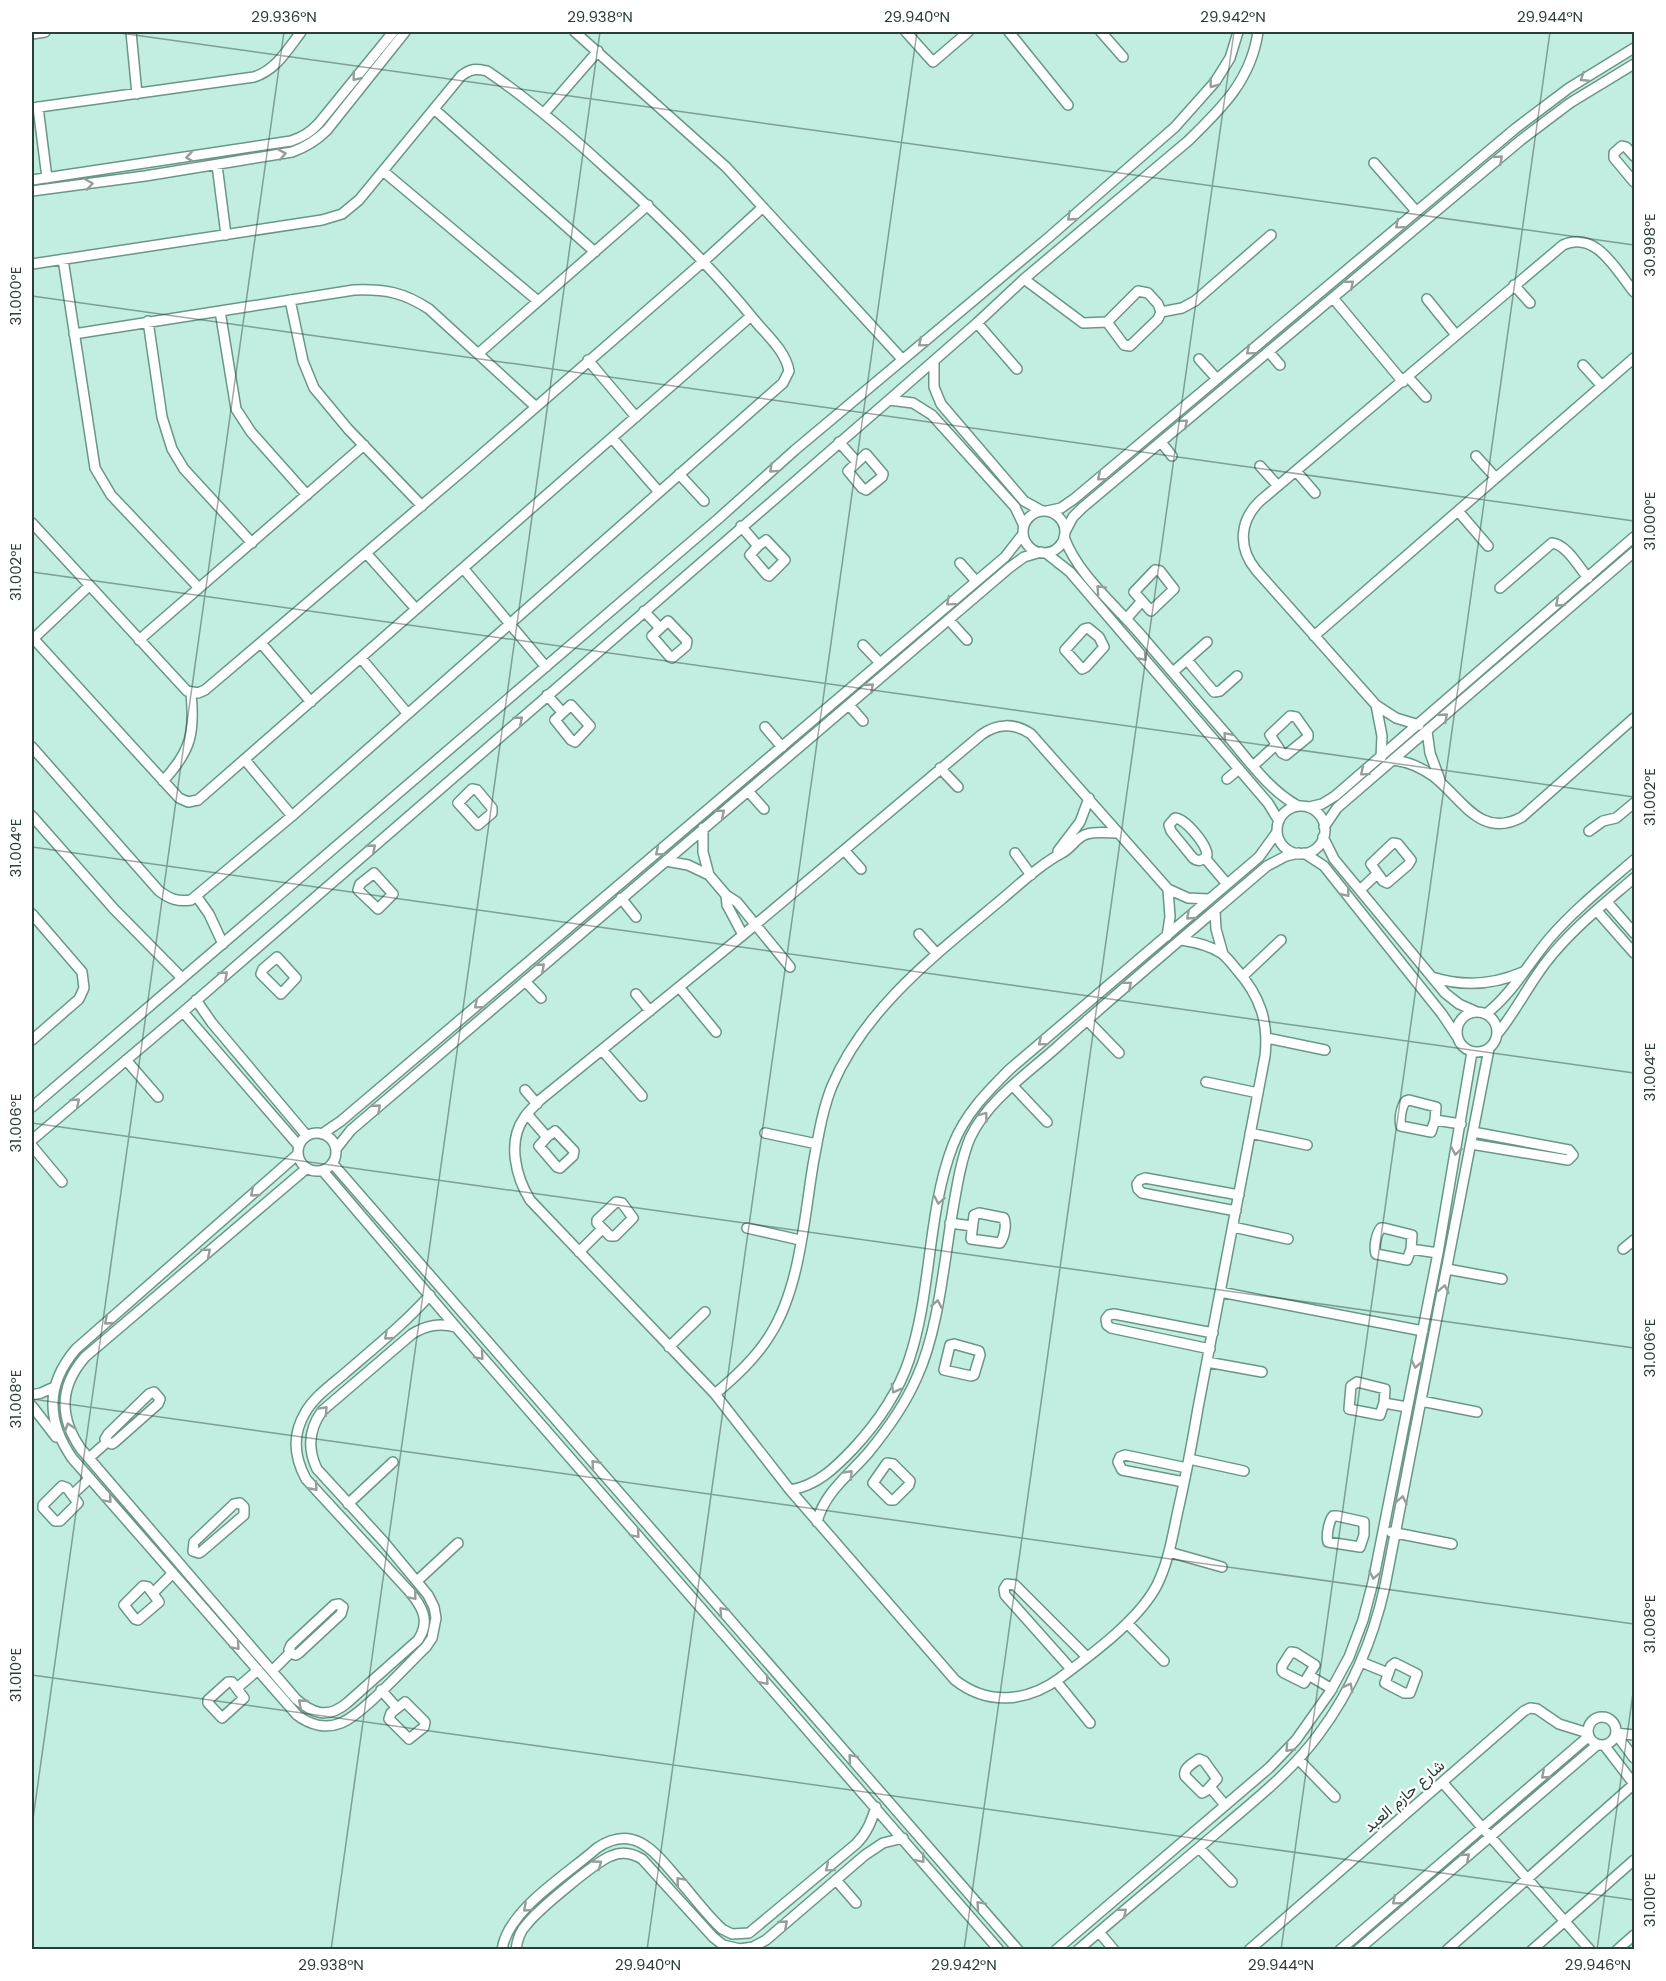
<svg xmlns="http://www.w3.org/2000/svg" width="1666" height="1981" font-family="Poppins,Vazirmatn,sans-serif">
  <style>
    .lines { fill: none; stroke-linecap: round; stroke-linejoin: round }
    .minor-casing { stroke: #6a9689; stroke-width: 12 }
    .minor { stroke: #fff; stroke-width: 9 }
    .oneway { stroke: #959e9b }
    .ticks { fill: none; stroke: #2b3d37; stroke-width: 1.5; stroke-opacity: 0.45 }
    .labels { text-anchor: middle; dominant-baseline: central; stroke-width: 4.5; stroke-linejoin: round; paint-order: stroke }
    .street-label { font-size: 16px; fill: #2b3d37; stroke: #fff }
    .neatline { fill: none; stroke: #2b3d37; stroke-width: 2 }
    .ticks-label { font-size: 15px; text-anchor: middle; fill: #2b3d37 }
  </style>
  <rect width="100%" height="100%" fill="#c1eee0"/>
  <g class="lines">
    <defs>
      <path id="minor" d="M131,32l6,62
        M575,32l151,135 176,192
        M906,32l27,30 35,-30
        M1009,32l59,73
        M1101,32l22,25
        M32,34l13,-2
        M38,107l9,71
        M32,108l222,-31c22,-7 34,-28 47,-45
        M434,109l161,143
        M545,112l53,-61
        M1634,156l-8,-9 -4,-1 -8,7v5l20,24
        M1374,163l42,48
        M217,165l9,70
        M383,171l155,130
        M32,180l259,-39c11,-4 19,-8 28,-18l74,-91
        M32,191l113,-15 147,-24c14,-5 24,-11 35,-22l78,-98
        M63,259l32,209 16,27 88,93
        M32,264l290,-44 20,-6 17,-14 102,-124c9,-7 15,-8 26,-5 43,29 82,63 120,98 54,48 104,97 149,153 12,14 30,30 33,49l-6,12 -491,433 -101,84c-14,2 -21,-1 -32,-9l-127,-144
        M1024,279l59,44 24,-1 31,-31 10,2 10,11 3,8 -3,7 -28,27 -6,-1 -17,-23
        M1514,285l16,18
        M1333,298l70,84
        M1427,299l29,36
        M290,300l13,61 11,27 34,41 74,77
        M220,311l16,98 15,23 56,63
        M1161,312l21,-4 13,-7 76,-66
        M148,321l14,96 10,32 12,20 68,74
        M977,323l40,46
        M74,334l280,-44c31,-1 49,2 75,19l106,97
        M1269,352l11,13
        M479,353l169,-148
        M1199,359l18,20
        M588,360l48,57
        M934,361v26l7,17 83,97 18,10
        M1583,365l19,21
        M1408,377l18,20
        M889,400l24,3 19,12 83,92 9,19
        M612,438l47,54
        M839,442l17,19
        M1161,442l11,14
        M866,454l17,20 -1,3 -16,13 -4,-2 -14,-17z
        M1476,456l20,22
        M1260,466l18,20
        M1296,471l19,22
        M679,474l25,27
        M1047,511l14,-3 13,-9 442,-371 53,-40 65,-40
        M1458,511l30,35
        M1023 532a21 21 0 1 1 42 0a21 21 0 1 1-42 0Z
        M32,523l155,168 11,2 7,-3 262,-223 237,-206 59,-54
        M741,526l17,20
        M1065,532l8,-15 9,-9 439,-368 49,-37 64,-39
        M1064,537c14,38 50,67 76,97 29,34 58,68 87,101 22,26 42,55 71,71
        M766,540l19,20 -16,16 -2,-1 -17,-20 8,-9z
        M366,553l50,56
        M1046,553l24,19 198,231 11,18
        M960,563l16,18
        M463,568l83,99
        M1155,570l5,1 14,18 -23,22 -17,-19z
        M1500,588l52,-45c14,1 27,24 36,35
        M644,611l15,16
        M1127,618l14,-16
        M949,620l18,20
        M668,621l19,20 -1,5 -14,12 -2,-1 -18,-21z
        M1088,628l11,9 5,10 -18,20 -4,2 -17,-19 19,-21z
        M1314,636l320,-278
        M32,637l147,161 9,4 10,-2 553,-484
        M33,639l56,-53
        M139,640l225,-195
        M261,643l50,59
        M863,645l17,18
        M361,658l46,55
        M1187,660l27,32 6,-1 17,-15
        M1173,672l34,-30
        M547,695l15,17
        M571,705l19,21 -15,16 -4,-2 -16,-20z
        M849,705l14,16
        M1376,705l6,31 -1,22
        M1290,716l6,1 12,17v3l-22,18 -4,-2 -12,-18z
        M1419,725l-23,-7 -20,-13 -120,-135c-18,-22 -17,-49 4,-69l303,-256c33,-15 53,25 71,47
        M765,727l17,20
        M1427,731l3,22 10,27
        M245,760l47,56
        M1394,760c14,2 27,7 39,16 28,21 47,64 89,41l112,-99
        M1253,766l23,-21
        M940,768l18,19
        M1227,779l12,-10
        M163,781c28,-30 32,-48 28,-88
        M472,789l5,1 15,18v5l-14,12 -20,-22z
        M748,791l16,18
        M1277 830a24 24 0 1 1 48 0a24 24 0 1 1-48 0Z
        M1309,807l13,-3 13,-8 299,-259
        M32,816l82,93 68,69
        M1175,818c11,1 32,27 32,37 -4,6 -9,7 -14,3l-22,-27 -2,-6z
        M1324,827l13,-19 297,-256
        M703,828v24l6,23
        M1589,831l14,-10 13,-3 18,-15
        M1323,837l11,22 111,134 14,11 18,8
        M1393,843l5,1 13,16 -3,5 -21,18 -4,-2 -12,-17z
        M844,850l17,19
        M1058,851l22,-29 9,-24
        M1015,853l16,22
        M1304,853l20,13 118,148 16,24
        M1205,858l22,26
        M666,861l22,4 21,10 17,20 11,7 53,65
        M374,873l19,21 -15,15 -20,-19 2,-6z
        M1360,890l17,-16
        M726,895l1,10 16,30
        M197,897l12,17 14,30
        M621,898l15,19
        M1607,902l27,31
        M1215,911l1,18 7,25
        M1597,911l37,42
        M32,914l50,58 2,16 -5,11 -47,41
        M919,934l18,20
        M1167,936l3,-19 -2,-28
        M1181,940c14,2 28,5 40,13 6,4 11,11 16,17 23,26 32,52 28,86 -22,118 -45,235 -67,352 -6,36 -13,72 -21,107 -5,24 -9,48 -20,70 -18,35 -66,70 -97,93 -33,24 -72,28 -105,2l-165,-190 -75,-96 -185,-194c-14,-23 -23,-58 -6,-82 4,-7 11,-12 16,-18l203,-165 238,-200c16,-12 34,-12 50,-1l137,155 20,9 21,1
        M277,957l19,21 -15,16 -20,-20 2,-5z
        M1243,976l38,-36
        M1432,977c31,10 61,8 91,-5
        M525,981l16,17
        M679,987l37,45
        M636,994l14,17
        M196,1000l16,23 95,113
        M1457 1032a20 20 0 1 1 40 0a20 20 0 1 1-40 0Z
        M183,1012l116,134
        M1486,1014c26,-20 42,-50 63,-75 25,-29 56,-54 85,-79
        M1087,1020l32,33
        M1498,1033c18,-22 31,-49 49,-72 25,-32 57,-57 87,-83
        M1267,1038l58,12
        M602,1050l40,46
        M126,1060l32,37
        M1206,1082l52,11
        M1013,1086l34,36
        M525,1090l12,14
        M1409,1100l27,7 -1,13 -4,12 -30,-6c-2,-6 0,-20 5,-25z
        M32,1107l686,-588 77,-69 253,-212 127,-111 40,-45 15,-24 8,-26
        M527,1114l20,23
        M1435,1120l26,4
        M555,1131l19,20 -1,5 -13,12 -3,-1 -18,-21 8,-9z
        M765,1133l52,11
        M1250,1133l57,12
        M298 1152a19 19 0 1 1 38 0a19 19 0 1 1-38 0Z
        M322,1134l19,-13 664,-564 18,-23
        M32,1140l151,-128 706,-612 88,-77 47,-44 164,-138c34,-33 63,-61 70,-109
        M1471,1144l97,16 5,-5 -4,-5 -96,-18
        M32,1146l30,36
        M336,1149l15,-19 658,-562 15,-11 17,-5
        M298,1154l-222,195c-30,35 -30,71 -4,109l225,257c13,10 29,14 44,8 22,-9 66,-58 85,-76l6,-9 4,-20 -2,-11 -6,-12 -44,-53 -67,-73c-10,-21 -8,-40 5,-58l90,-77c15,-9 27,-11 44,-7
        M333,1164l685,786
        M307,1168l-222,189c-26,30 -26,60 -4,92l215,250c17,15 32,20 51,4l71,-63c13,-19 4,-34 -9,-49l-103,-112c-12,-22 -14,-44 -1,-66 9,-16 26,-28 39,-39 30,-26 60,-50 86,-79
        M323,1171l133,156 543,623
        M616,1202l6,1 11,15 -18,18h-5l-13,-13v-3z
        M1236,1211l-94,-18 -4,-4 -1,-5 3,-4 5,-2 94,17
        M979,1213l25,5c3,7 0,20 -4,25l-29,-4 3,-24z
        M950,1223l22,3
        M1233,1227l55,12
        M747,1228l53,12
        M1384,1228l28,7 -1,14 -4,11 -31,-6c-2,-7 0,-20 5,-26z
        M1411,1249l27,4
        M1623,1249l11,-9
        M579,1252l23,-23
        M1447,1269l55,10
        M1220,1292l203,39
        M954,1344l25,7 1,4 -6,20 -3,1 -27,-6 6,-25z
        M669,1347l36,-35
        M1210,1349l-99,-21 -4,-3 -1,-6 3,-4 5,-1 99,19
        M1207,1362l55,10
        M1357,1382l28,7 -1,14 -4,12 -31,-6 2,-23z
        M154,1392l6,7 -2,5 -43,38 -3,2 -5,-2 -2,-3 3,-5 41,-40z
        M715,1394c20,-17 41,-36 55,-59 30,-47 34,-116 43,-170 5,-27 9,-54 19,-79 34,-80 106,-133 170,-187 19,-16 39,-35 60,-46 10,-5 14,-16 25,-19 10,-3 22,-1 32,-1
        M32,1395l9,-2 13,-6
        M1421,1401l56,11
        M1384,1403l23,4
        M32,1406l24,31
        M89,1458l18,-16
        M1189,1459l55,12
        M887,1463l6,1 17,17 -1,4 -15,15h-4l-17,-17z
        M1184,1482l-62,-12 -4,-8 2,-5 5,-2 62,13
        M62,1486l5,2 11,15 -18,18h-5l-12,-13v-3z
        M790,1490c27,-4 46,-23 64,-42 23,-25 44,-55 55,-88 23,-68 18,-148 44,-215 12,-31 34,-53 57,-76l249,-212 18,-25
        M73,1494l17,-16
        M240,1503l4,4v8l-42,36 -3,2 -6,-2 1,-9 40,-38z
        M348,1504l45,-42
        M1337,1516l27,6v13l-4,12 -32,-5c-2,-7 1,-21 5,-26z
        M817,1522c7,-29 32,-47 51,-69 19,-23 37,-48 49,-76 22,-48 27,-116 36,-168 4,-23 8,-49 17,-71 18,-38 57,-64 87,-91 69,-62 140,-121 210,-181l19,-10 13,-3
        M1391,1532l61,12
        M1169,1552l53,15
        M417,1581l41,-38
        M143,1586l5,1 11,15 -21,18 -3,-1 -11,-14z
        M153,1593l20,-20
        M339,1604l4,3 -2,7 -42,39 -3,2 -6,-2 -1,-3 2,-5 43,-40z
        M1127,1623l37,38
        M1291,1652l5,1 19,12 -11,18 -20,-10 -2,-2v-5z
        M1361,1662l27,11
        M1395,1663l22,11 -7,19h-6l-19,-10 6,-17z
        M1071,1669l-66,-74 -1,-6 3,-5 8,1 72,72
        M272,1671l18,-18
        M1310,1676l22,13
        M1056,1681l34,42
        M228,1682h4l12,16 -22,20 -14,-15v-3z
        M237,1688l21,-18
        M381,1690l16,18
        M405,1702l20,20 -1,5 -15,12 -20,-20 2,-6z
        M1588 1731a14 14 0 1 1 28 0a14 14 0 1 1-28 0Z
        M1616,1733l18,2
        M1616,1734l18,24
        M1199,1759l5,2 13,18 -11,12 -4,2 -17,-17c-2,-8 8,-13 14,-17z
        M1298,1759l37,38
        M1443,1783l147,167
        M1210,1787l15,18
        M1199,1848l33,34
        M836,1880l20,23
        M1099,1932l15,18
        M502,1950c5,-40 66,-76 95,-102 37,-25 58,4 81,31 15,17 28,35 44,50l10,5 17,-1 107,-89c11,-11 15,-22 20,-37
        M516,1950c1,-10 4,-19 11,-26 11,-14 68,-62 84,-68 11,-5 21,-3 31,3l71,78 10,8 17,4 13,-2 13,-7 99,-85 18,-12 20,-5
        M1056,1950l213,-182 27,-28 34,-48 19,-35 14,-37 10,-38 65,-329 34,-201
        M1078,1950c47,-41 95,-80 143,-121 34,-29 71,-58 98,-95 33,-44 54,-94 66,-148l104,-537
        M1249,1950l275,-239 6,-3 7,1 22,15 29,9
        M1340,1950l249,-214
        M1358,1950l239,-205
        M1447,1950l187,-166 -30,-39
        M1532,1950l102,-90
        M1617,1950l17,-15"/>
    </defs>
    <!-- minor casing -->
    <use href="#minor" class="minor-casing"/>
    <!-- minor -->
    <use href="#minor" class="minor"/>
  </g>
  <!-- one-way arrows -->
  <defs><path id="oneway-chevron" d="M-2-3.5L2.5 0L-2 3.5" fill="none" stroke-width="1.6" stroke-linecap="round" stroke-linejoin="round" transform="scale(1.5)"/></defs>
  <g class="oneway">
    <use href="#oneway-chevron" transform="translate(356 77) rotate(129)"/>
    <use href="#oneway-chevron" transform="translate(1584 78) rotate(147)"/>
    <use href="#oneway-chevron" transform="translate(1213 84) rotate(127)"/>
    <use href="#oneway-chevron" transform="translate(282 154) rotate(-10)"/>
    <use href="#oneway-chevron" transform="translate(190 157) rotate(171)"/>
    <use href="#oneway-chevron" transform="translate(1499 159) rotate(-41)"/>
    <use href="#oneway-chevron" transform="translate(89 184) rotate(-8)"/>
    <use href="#oneway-chevron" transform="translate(1071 217) rotate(139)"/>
    <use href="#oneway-chevron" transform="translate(1399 225) rotate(140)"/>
    <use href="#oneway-chevron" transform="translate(1350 284) rotate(-40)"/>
    <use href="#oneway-chevron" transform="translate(922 343) rotate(140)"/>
    <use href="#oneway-chevron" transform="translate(1250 351) rotate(140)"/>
    <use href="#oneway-chevron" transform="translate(1184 423) rotate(-40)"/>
    <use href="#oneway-chevron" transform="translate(773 469) rotate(138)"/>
    <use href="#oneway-chevron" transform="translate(1101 477) rotate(140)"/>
    <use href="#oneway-chevron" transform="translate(1100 589) rotate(-133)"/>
    <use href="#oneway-chevron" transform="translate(950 602) rotate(140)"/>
    <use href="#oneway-chevron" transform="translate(1559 603) rotate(139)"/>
    <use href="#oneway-chevron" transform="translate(1143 657) rotate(49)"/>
    <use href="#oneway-chevron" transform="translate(870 687) rotate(-41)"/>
    <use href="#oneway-chevron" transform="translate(1444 717) rotate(-41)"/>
    <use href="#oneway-chevron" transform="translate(519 720) rotate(-41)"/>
    <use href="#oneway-chevron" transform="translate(1227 736) rotate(-131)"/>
    <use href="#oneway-chevron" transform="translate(1364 772) rotate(140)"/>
    <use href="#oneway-chevron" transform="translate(721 813) rotate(-40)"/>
    <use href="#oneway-chevron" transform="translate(372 848) rotate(-41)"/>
    <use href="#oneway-chevron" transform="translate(659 852) rotate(140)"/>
    <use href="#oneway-chevron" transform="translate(1346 893) rotate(51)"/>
    <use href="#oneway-chevron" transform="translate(1190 916) rotate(138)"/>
    <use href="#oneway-chevron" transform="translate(541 967) rotate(-41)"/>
    <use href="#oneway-chevron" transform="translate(224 975) rotate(-42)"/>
    <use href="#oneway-chevron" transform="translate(1128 985) rotate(-40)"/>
    <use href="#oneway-chevron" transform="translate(478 1005) rotate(140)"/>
    <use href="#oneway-chevron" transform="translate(1042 1042) rotate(140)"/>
    <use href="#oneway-chevron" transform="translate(76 1102) rotate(-41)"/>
    <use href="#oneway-chevron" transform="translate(377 1108) rotate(-41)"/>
    <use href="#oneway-chevron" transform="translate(984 1116) rotate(-54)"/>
    <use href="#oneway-chevron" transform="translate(1456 1151) rotate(100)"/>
    <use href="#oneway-chevron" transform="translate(254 1193) rotate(139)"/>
    <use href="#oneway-chevron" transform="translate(939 1200) rotate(100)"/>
    <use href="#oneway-chevron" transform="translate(207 1252) rotate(-40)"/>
    <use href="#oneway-chevron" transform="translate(1444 1289) rotate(-79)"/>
    <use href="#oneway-chevron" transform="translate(937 1304) rotate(-80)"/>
    <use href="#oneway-chevron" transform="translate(108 1321) rotate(139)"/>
    <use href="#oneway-chevron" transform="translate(388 1336) rotate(139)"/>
    <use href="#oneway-chevron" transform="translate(480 1356) rotate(49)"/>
    <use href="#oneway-chevron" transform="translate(1416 1364) rotate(102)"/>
    <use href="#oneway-chevron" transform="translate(895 1389) rotate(118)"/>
    <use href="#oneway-chevron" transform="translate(324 1410) rotate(-47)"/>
    <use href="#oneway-chevron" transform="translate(69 1427) rotate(-108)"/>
    <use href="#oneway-chevron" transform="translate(595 1464) rotate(-131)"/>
    <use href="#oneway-chevron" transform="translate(849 1474) rotate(-46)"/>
    <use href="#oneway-chevron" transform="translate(314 1487) rotate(48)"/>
    <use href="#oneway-chevron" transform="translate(108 1499) rotate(49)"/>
    <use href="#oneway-chevron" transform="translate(1402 1500) rotate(-79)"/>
    <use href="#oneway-chevron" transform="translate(636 1534) rotate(49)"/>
    <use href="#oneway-chevron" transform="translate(1374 1575) rotate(101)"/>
    <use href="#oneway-chevron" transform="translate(413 1596) rotate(50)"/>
    <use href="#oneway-chevron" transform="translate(723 1611) rotate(-131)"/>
    <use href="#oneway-chevron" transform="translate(236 1646) rotate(49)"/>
    <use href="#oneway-chevron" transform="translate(765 1681) rotate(49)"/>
    <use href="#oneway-chevron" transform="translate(1349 1687) rotate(-62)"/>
    <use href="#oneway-chevron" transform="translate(302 1703) rotate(-139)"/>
    <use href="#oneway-chevron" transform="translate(1289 1748) rotate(133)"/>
    <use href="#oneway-chevron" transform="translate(852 1758) rotate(-131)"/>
    <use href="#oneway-chevron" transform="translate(1545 1775) rotate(139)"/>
    <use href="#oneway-chevron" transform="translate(1466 1857) rotate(-41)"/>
    <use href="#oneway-chevron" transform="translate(921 1859) rotate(50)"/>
    <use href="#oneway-chevron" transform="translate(598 1864) rotate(-36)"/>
    <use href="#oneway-chevron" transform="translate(829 1868) rotate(140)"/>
    <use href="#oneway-chevron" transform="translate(680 1881) rotate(-130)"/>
    <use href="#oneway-chevron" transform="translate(1396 1901) rotate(140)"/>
    <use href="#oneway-chevron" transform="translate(980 1905) rotate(-131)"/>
    <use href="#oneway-chevron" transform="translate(527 1908) rotate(138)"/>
    <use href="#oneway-chevron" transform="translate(1123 1912) rotate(-40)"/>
    <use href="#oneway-chevron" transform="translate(784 1924) rotate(-41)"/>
  </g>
  <!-- ticks -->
  <path class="ticks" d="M113,32l1521,213M32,296l1602,225M32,572l1602,225M32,847l1602,226M32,1123l1602,225M32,1399l1602,225M32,1675l1602,225M32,1826l252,-1794M331,1950l269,-1918M647,1950l270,-1918M964,1950l270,-1918M1281,1950l269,-1918M1597,1950l37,-264"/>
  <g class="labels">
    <!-- street labels -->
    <g class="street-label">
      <text transform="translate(1404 1796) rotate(-41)">شارع حازم العبد</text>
    </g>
  </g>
  <!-- border -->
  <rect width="1666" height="1981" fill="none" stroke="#ffffff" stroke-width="66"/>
  <rect x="33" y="33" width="1600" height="1915" class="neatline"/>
  <g class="ticks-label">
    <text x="284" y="22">29.936°N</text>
    <text x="600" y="22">29.938°N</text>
    <text x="917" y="22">29.940°N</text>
    <text x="1233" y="22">29.942°N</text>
    <text x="1550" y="22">29.944°N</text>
    <text transform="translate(1650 245) rotate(-90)" y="5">30.998°E</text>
    <text transform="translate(16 296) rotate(-90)" y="5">31.000°E</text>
    <text transform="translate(1650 521) rotate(-90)" y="5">31.000°E</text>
    <text transform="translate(16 572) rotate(-90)" y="5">31.002°E</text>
    <text transform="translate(1650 797) rotate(-90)" y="5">31.002°E</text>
    <text transform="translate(16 848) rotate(-90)" y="5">31.004°E</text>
    <text transform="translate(1650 1072) rotate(-90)" y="5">31.004°E</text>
    <text transform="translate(16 1123) rotate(-90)" y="5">31.006°E</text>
    <text transform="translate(1650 1348) rotate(-90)" y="5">31.006°E</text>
    <text transform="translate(16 1399) rotate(-90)" y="5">31.008°E</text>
    <text transform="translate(1650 1624) rotate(-90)" y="5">31.008°E</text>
    <text transform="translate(16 1675) rotate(-90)" y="5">31.010°E</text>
    <text transform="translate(1650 1900) rotate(-90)" y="5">31.010°E</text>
    <text x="331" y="1970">29.938°N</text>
    <text x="648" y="1970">29.940°N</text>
    <text x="964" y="1970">29.942°N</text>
    <text x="1281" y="1970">29.944°N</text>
    <text x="1598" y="1970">29.946°N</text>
  </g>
</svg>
